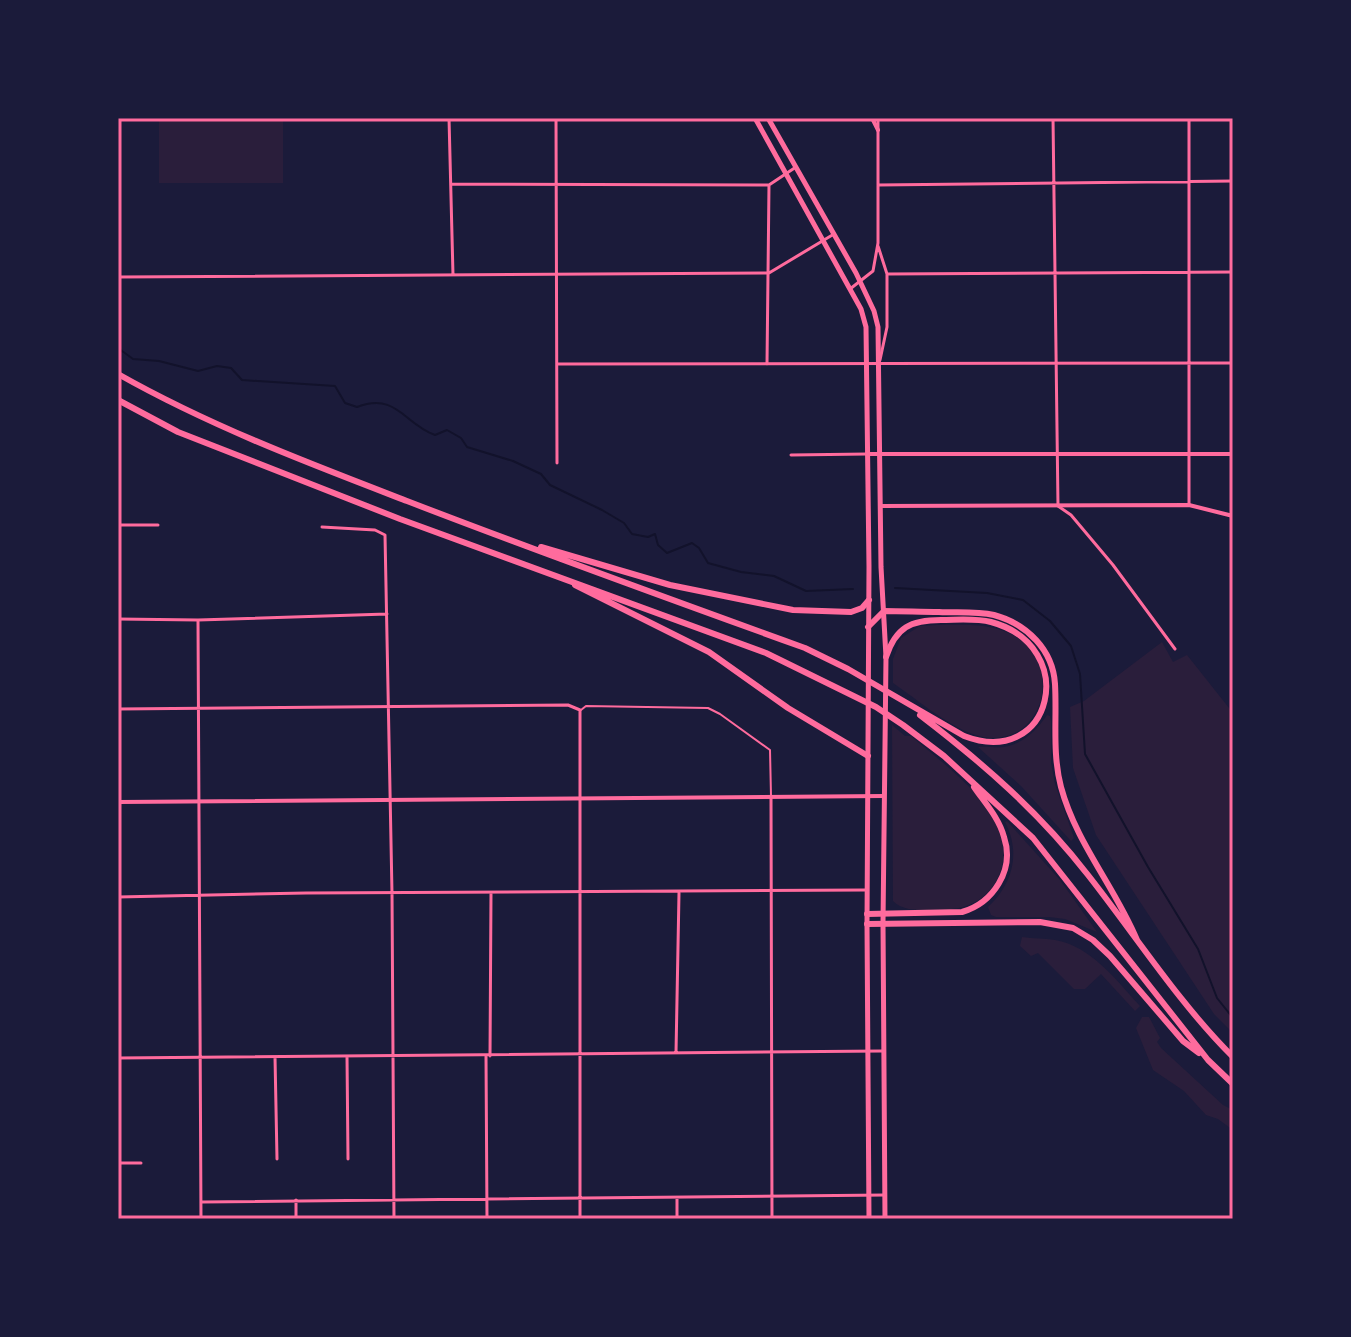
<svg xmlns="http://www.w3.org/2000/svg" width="1351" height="1337" font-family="'Public Sans',sans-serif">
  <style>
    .green { fill: #2a1e3b }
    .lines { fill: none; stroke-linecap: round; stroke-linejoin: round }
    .stream { stroke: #12122b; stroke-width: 2 }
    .service { stroke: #ff6b9d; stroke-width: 2 }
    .minor { stroke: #ff6b9d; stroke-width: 3 }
    .tertiary { stroke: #ff6b9d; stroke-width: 4 }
    .secondary { stroke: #ff6b9d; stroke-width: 5 }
    .primary { stroke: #ff6b9d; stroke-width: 5 }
    .motorway { stroke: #ff6b9d; stroke-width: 6 }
    .neatline { fill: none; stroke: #ff6b9d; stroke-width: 3 }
  </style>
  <rect width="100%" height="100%" fill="#1b1b3a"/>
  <!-- green -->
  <path class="green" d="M159,118h124v65h-124z
    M937,625c25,0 51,-2 74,9 55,26 34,114 -28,103 -30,-6 -66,-38 -90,-54v-24l8,-21 19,-12z
    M1162,642l11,20 14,-7 46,58v320l-19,-19 -118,-179 -23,-67 -3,-61 14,-6z
    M1047,715l3,1 1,5v42l4,21 19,54 -3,3 -50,-55 -43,-39c8,-1 17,1 26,0 19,-3 33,-17 43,-32z
    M892,725l13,11h6c29,25 75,58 89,95 12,33 -6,70 -41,77 -10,2 -21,1 -31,2 -13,0 -26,0 -35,-9z
    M1007,821l53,59 37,52 -32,-13 -16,-2h-53l-5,-2 -3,-8c25,-23 33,-54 17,-85z
    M1022,937c11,2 22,1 33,3 36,6 62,41 85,66l-5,5 -34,-37 -16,15h-11l-36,-36 -7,3 -11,-10z
    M1142,1017h7l11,21 -3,4 4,6 62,57 10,5v20l-15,-11 -12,-4 -22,-24 -31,-21 -17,-42z"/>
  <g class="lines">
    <!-- stream -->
    <path class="stream" d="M118,348l15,11 26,2 39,10 19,-5 14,2 11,12 93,6 10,17 12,4c40,-15 47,17 78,28l12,-5 14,8 6,9 46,14 28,13 9,11 52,25 22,13 8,11 16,3 7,-3 3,11 9,8 25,-10 7,5 9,15 33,9 33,4 32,15 47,-2
      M895,588l92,5 36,7 27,21 21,25 9,28 5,80 63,113 50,82 19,49 16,20"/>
    <!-- service -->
    <path class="service" d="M581,710l5,-4 122,2 12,6 50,36 1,46"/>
    <!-- minor -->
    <path class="minor" d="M449,118l4,157
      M556,118l1,345
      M1053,118l5,388 13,9 42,50 62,84
      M1189,118v387
      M451,184l318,1 27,-18
      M878,185l355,-4
      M878,246l9,28v53l-7,33
      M887,274l346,-2
      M118,277l651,-4 65,-39
      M850,289l23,-18 5,-28v-125
      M557,364l676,-1
      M767,364l2,-179
      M791,455l76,-1
      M118,525h40
      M322,527l53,3 10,5 7,358 2,326
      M118,619l80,1 189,-6
      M198,620l3,599
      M118,709l450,-4 12,5v509
      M771,796l1,423
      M118,897l188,-4 560,-3
      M676,1053l3,-160
      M347,1056l1,103
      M486,1056l1,163
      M490,1056l1,-162
      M275,1057l2,102
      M118,1058l764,-7
      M118,1163h23
      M677,1199v20
      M296,1200v19
      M202,1202l683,-7"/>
    <!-- tertiary -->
    <path class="tertiary" d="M872,118l6,12
      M867,454h366
      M881,506l308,-1 44,11
      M118,802l766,-6"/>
    <!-- secondary -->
    <path class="secondary" d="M883,923l2,296
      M867,924l2,295"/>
    <!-- primary -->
    <path class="primary" d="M755,118l106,191 5,18 3,240 -2,357
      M768,118l88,155 18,38 4,16 3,240 5,90 -3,266"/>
    <!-- motorway -->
    <path class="motorway" d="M118,374c92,52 190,89 289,127 132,51 265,99 398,147l43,21 116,67c89,34 117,-90 27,-114 -16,-4 -34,-2 -50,-2 -30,0 -45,7 -55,37
      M118,400l60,32 222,87 366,134 110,54 27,18 41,31 89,82 175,222 25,24
      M541,547l129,38 123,25 58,2 11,-4 7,-8
      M575,585l134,67 79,56 80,48
      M868,627l16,-16c19,0 37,1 55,1 18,1 37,-1 55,3 33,9 59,35 61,69 2,34 -3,69 6,103 15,56 54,100 76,153
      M920,715c64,49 119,97 168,160 48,61 90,127 145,182
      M867,914l95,-2c31,-9 53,-42 42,-75 -5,-19 -19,-34 -30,-50
      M867,924l173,-2 33,6 20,12 17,16 73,85 16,12"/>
  </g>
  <!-- border -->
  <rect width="1351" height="1337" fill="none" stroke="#1b1b3a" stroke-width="240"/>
  <rect x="120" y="120" width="1111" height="1097" class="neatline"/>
</svg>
